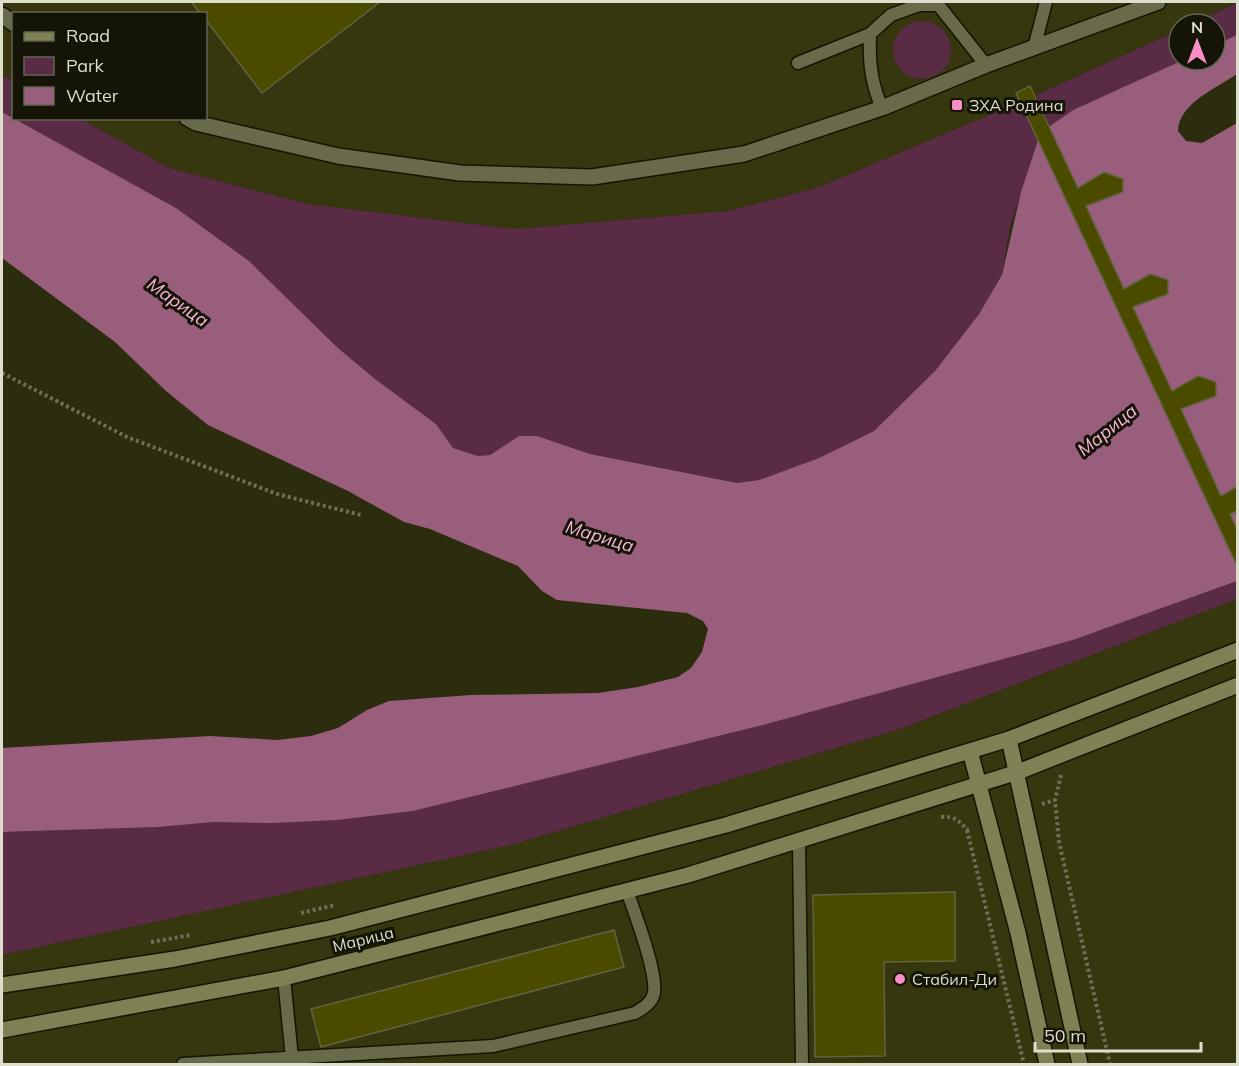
<svg xmlns="http://www.w3.org/2000/svg" width="1239" height="1066" font-family="Mulish,sans-serif">
  <style>
    .built { fill: #36360f }
    .green { fill: #592b44 }
    .water { fill: #995e7c }
    .building { fill: #4b4b00; stroke: #626342; stroke-width: 1.5 }
    .lines { fill: none; stroke-linecap: round; stroke-linejoin: round }
    .lane-casing { stroke: #151500; stroke-width: 15 }
    .street-casing { stroke: #151500; stroke-width: 18 }
    .secondary-casing { stroke: #151500; stroke-width: 18 }
    .path { stroke: #6e6f55; stroke-width: 4; stroke-dasharray: 3 3; stroke-linecap: butt }
    .lane { stroke: #696a4a; stroke-width: 12 }
    .street { stroke: #696a4a; stroke-width: 15 }
    .secondary { stroke: #7f8053; stroke-width: 15 }
    .poi-dot { fill: #fa8fc8; stroke: #141407; stroke-width: 2 }
    .labels { text-anchor: middle; dominant-baseline: central; stroke-width: 6; stroke-linejoin: round; paint-order: stroke }
    .poi-label { font-size: 16px; fill: #dddecc; stroke: #141407; text-anchor: start }
    .street-label { font-size: 16px; fill: #dddecc; stroke: #141407 }
    .water-label { font-size: 18px; font-style: italic; fill: #fdb6da; stroke: #141407 }
  </style>
  <rect width="100%" height="100%" fill="#2c2d0e"/>
  <!-- built -->
  <path class="built" d="M2,2h1235l-46,22h-12v6l-159,72 -201,85 -90,24 -214,18 -207,-25 -139,-36 -88,-49 125,-1v-104h-192l-1,67 -11,-7z
    M1237,599v465h-1235v-109l509,-110 389,-116z"/>
  <!-- green -->
  <path class="green" d="M1237,3v32l-22,10v-21h-24z
    M893 50a29 29 0 1 1 58 0a29 29 0 1 1-58 0Z
    M1179,30v30h4l-110,50 -23,16 -14,-31z
    M2,75l11,6 1,37 -12,-6z
    M1020,102l18,38 -28,87 -8,48 -23,39 -44,57 -61,60 -55,27 -60,22 -22,3 -147,-29 -53,-18h-18l-29,19 -12,1 -25,-8 -17,-24 -61,-45 -37,-31 -89,-87 -73,-53 -162,-89h67l88,49 139,36 207,25 214,-18 90,-24z
    M1237,581v18l-337,130 -389,116 -509,110v-123l157,-5 55,-5 123,-2 76,-9 350,-86 310,-85z"/>
  <!-- water -->
  <path class="water" d="M1237,35v39c-20,14 -58,29 -59,57l8,10 16,2 35,-20v458l-164,59 -310,85 -350,86 -76,9 -64,3 -59,-1 -55,5 -157,5v-84l208,-12 68,4 33,-4 27,-8 29,-18 22,-9 82,-6 127,-2 40,-6 40,-10 13,-9 11,-16 6,-23 -5,-8 -16,-8 -130,-13 -15,-9 -24,-25 -88,-37 -26,-7 -56,-31 -140,-66 -42,-34 -51,-49 -113,-84v-146l174,96 73,53 89,87 37,31 61,45 17,24 25,8 12,-1 29,-19h18l53,18 147,29 22,-3 60,-22 55,-27 61,-60 44,-57 23,-39 19,-83 17,-52 12,-14 23,-16 110,-50h32v-15z"/>
  <!-- building -->
  <path class="building" d="M191,2h189l-118,91 -56,-73v-6h-5z
    M1030,86l48,102 26,-16 19,7v13l-37,14 38,83 26,-15 18,6v14l-35,13 39,84 26,-15 18,6v14l-35,13 40,87 17,-10v25l-8,3 8,17v37l-222,-475z
    M955,892v69l-71,1 1,94 -70,1 -2,-162z
    M614,930l10,37 -303,80 -10,-38z"/>
  <g class="lines">
    <defs>
      <path id="lane" d="M936,2l50,63
        M870,34c-1,28 1,49 12,74
        M1034,48l12,-46
        M798,63l72,-29 21,-19 28,-10h19
        M799,841l3,223
        M284,978l8,80
        M183,1064l310,-18 142,-33c8,-5 17,-10 19,-20 3,-22 -19,-79 -27,-102"/>
      <path id="street" d="M2,15l12,9
        M187,118l9,5 142,33 122,17 132,4 152,-23 138,-46 104,-43 172,-63"/>
      <path id="secondary" d="M1009,739l71,325
        M970,751l48,182 29,131
        M2,985l173,-26 155,-31 396,-103 283,-86 229,-89
        M2,1030l282,-52 404,-103 330,-103 220,-87"/>
    </defs>
    <!-- lane casing -->
    <use href="#lane" class="lane-casing"/>
    <!-- street casing -->
    <use href="#street" class="street-casing"/>
    <!-- secondary casing -->
    <use href="#secondary" class="secondary-casing"/>
    <!-- path -->
    <path class="path" d="M2,373l125,64 150,57 84,21
      M1061,775l-6,25 4,42 51,222
      M1042,804l13,-4
      M941,817c13,-1 18,3 26,13l5,-2
      M967,830l57,234
      M301,913l34,-8
      M151,942l40,-7"/>
    <!-- lane -->
    <use href="#lane" class="lane"/>
    <!-- street -->
    <use href="#street" class="street"/>
    <!-- secondary -->
    <use href="#secondary" class="secondary"/>
  </g>
  <!-- markers -->
  <g class="poi-dot">
    <rect x="951" y="99" width="12" height="12" rx="3"/>
    <circle cx="900" cy="979" r="6"/>
  </g>
  <g class="labels">
    <!-- poi labels -->
    <g class="poi-label">
      <text x="969" y="105">ЗХА Родина</text>
      <text x="912" y="979">Стабил-Ди</text>
    </g>
    <!-- street labels -->
    <g class="street-label">
      <text transform="translate(363 939) rotate(-14)">Марица</text>
    </g>
    <!-- water labels -->
    <g class="water-label">
      <text transform="translate(178 302) rotate(35)">Марица</text>
      <text transform="translate(1107 430) rotate(-39)">Марица</text>
      <text transform="translate(600 536) rotate(17)">Марица</text>
    </g>
  </g>
  <!-- border -->
  <rect width="1239" height="1066" fill="none" stroke="#dddecc" stroke-width="6"/>
  <!-- legend -->
  <rect x="12" y="12" width="195" height="108" fill="#141407" stroke="#646556" stroke-width="1.5"/>
  <rect x="24" y="32" width="30" height="9" fill="#7f8053" stroke="#646556" stroke-width="1.5"/>
  <text x="66" y="42" font-size="18" fill="#dddecc">Road</text>
  <rect x="24" y="57" width="30" height="18" fill="#592b44" stroke="#646556" stroke-width="1.5"/>
  <text x="66" y="72" font-size="18" fill="#dddecc">Park</text>
  <rect x="24" y="87" width="30" height="18" fill="#995e7c" stroke="#646556" stroke-width="1.5"/>
  <text x="66" y="102" font-size="18" fill="#dddecc">Water</text>
  <!-- north arrow -->
  <g transform="translate(1197 42)"><circle r="28" fill="#141407" stroke="#646556" stroke-width="1.5"/>
  <path d="M0-4.5L10 22L0 15L-10 22Z" fill="#fa8fc8"/>
  <text y="-9" font-size="16" font-weight="bold" text-anchor="middle" fill="#dddecc">N</text>
  </g>
  <!-- scale -->
  <path d="M1035 1042v9h166v-9" fill="none" stroke="#dddecc" stroke-width="3"/>
  <text x="1044" y="1042" font-size="18" fill="#dddecc" stroke="#141407" stroke-width="4.5" paint-order="stroke">50 m</text>
</svg>
